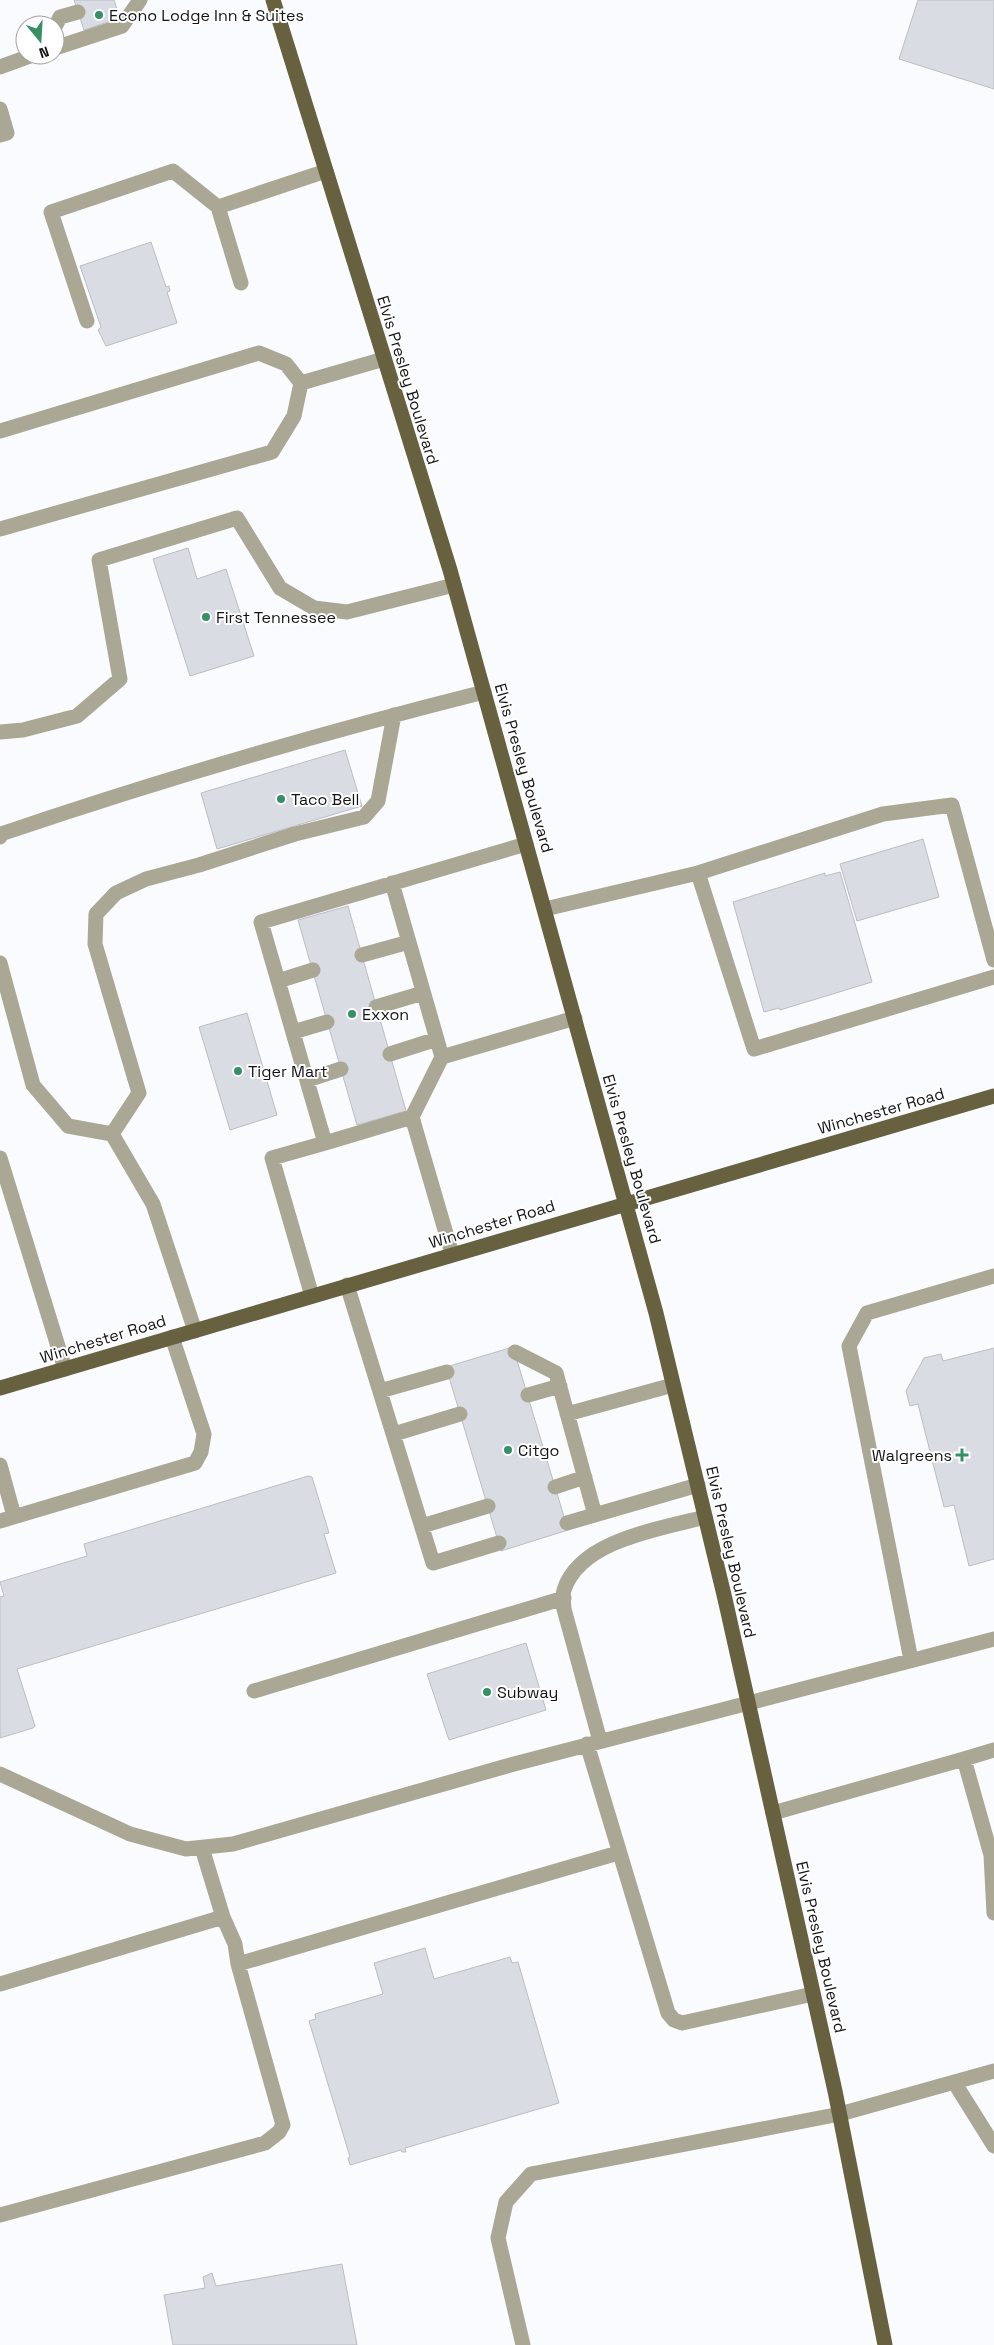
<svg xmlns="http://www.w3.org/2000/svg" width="994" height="2345" font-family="'Space Grotesk',sans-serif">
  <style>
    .building { fill: #dadce3; stroke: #bbbdc4 }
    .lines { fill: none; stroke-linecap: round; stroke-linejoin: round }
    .lane { stroke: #aaa794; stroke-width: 15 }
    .primary { stroke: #676140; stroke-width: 15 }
    .poi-dot { fill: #359066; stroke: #fff; stroke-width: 2 }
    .labels { text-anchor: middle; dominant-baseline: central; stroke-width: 4; stroke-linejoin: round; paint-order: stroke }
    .poi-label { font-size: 16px; fill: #131316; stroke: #fff; text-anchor: start }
    .street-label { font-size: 16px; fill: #131316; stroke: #fff }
  </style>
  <rect width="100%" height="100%" fill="#fafbfe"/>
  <!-- building -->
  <path class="building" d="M74,0h40l6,18 -36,12z
    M918,0h76v89l-95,-30z
    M151,242l15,45 3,-1 1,5 -3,1 10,31 -71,23 -8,-16 3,-3 -21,-61z
    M188,548l9,31 29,-10 28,87 -64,20 -37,-117z
    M345,750l17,56 -145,43 -16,-56z
    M923,839l16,58 -82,24 -17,-57z
    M840,872l32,110 -92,28 -1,-2 -15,4 -31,-110 92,-29v3z
    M348,906l58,205 -49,14 -59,-205z
    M247,1013l30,102 -47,15 -31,-103z
    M513,1347l55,183 -67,21 -55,-184z
    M994,1348v211l-25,7 -15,-61 -10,2 -26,-103 -8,2 -4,-15 18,-33 17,-4 2,7z
    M308,1476l4,1 17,56 -5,1 12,39 -319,96 18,57 -2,2 -33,10v-141l4,-1 -4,-14 87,-26 -3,-12z
    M526,1643l20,67 -97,30 -22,-66z
    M425,1948l9,31 76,-22 2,6 6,-1 41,141 -154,45 1,4h-4l-1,-2 -51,15 -2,-7 2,-1 -41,-136 7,-2 -1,-5 68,-20 -9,-31z
    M342,2264l15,81h-184l-9,-50 41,-7 -2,-11 9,-4 4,13z"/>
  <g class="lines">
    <!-- lane -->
    <path class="lane" d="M55,27l5,-10 18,-5
      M55,48l67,-22 18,-26
      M0,67l33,-12
      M0,109l7,24 -7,2
      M218,207l23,76
      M87,321l-36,-109 122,-41 45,36 108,-36
      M0,431l259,-78 27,11 15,19
      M0,529l272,-77 22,-36 7,-33 83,-24
      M0,732l23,-2 54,-14 43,-37 -21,-119 138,-42 43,70 34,20 33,4 107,-27
      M0,837l1,-3c159,-54 320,-101 483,-142
      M392,883l50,174 -30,60 -87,26 -64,-221 265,-78
      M545,909l153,-36
      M362,955l47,-13
      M994,960l-42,-155 -69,9 -185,59 56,176 240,-72
      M0,963l33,122 35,41 44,8 41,70 42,127
      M278,981l35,-11
      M376,1007l47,-14
      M293,1032l34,-10
      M390,1054l47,-15
      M442,1057l133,-39
      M307,1080l34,-11
      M412,1117l40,137
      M112,1134l27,-41 -44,-149 1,-30 20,-21 30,-14 53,-14 96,-31 69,-17 14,-16 16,-86
      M0,1158l65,211
      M347,1285l86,278 66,-20
      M312,1296l-40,-138 53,-15
      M515,1352l41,21 39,142
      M380,1391l67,-19
      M528,1395l32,-9
      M567,1414l106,-29
      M394,1434l66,-20
      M0,1465l14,51
      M555,1487l30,-10
      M0,1521l195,-58 6,-11 3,-18 -32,-97
      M567,1523l131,-38
      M422,1526l66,-20
      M911,1660l-62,-314 18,-33 127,-37
      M254,1691l310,-93
      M600,1741l-36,-132c0,-5 -2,-13 0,-19 16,-50 96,-61 141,-73
      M587,1744l81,269 6,7 8,3 131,-29
      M994,1750l-30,9 27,96 3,58
      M0,1774l130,60 56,15 47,-5 281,-80 480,-125
      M773,1813l191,-54
      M202,1848l21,69 12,27 3,20 380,-111
      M0,1984l223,-67
      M954,2082l40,64
      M0,2215l265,-72 14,-11 4,-7 -45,-161
      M523,2345l-25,-107 8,-36 25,-28 309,-60 154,-43"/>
    <!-- primary -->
    <path class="primary" d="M273,0l177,570 206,743 69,286 110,492 50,254
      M0,1388l994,-292"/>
  </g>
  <!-- markers -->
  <g class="poi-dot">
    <circle cx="99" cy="15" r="5"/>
    <circle cx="206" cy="617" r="5"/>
    <circle cx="281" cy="799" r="5"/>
    <circle cx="352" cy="1014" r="5"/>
    <circle cx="238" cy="1071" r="5"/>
    <circle cx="508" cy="1450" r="5"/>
    <path d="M959.5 1447.5h5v5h5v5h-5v5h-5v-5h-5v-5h5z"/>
    <circle cx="487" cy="1692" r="5"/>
  </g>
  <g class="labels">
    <!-- poi labels -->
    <g class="poi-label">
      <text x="109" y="15">Econo Lodge Inn &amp; Suites</text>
      <text x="216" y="617">First Tennessee</text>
      <text x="291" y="799">Taco Bell</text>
      <text x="362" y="1014">Exxon</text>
      <text x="248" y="1071">Tiger Mart</text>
      <text x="518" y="1450">Citgo</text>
      <text x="952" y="1455" text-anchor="end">Walgreens</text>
      <text x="497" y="1692">Subway</text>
    </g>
    <!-- street labels -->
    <g class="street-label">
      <text transform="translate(408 380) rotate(73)">Elvis Presley Boulevard</text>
      <text transform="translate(524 768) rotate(74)">Elvis Presley Boulevard</text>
      <text transform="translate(881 1111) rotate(-16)">Winchester Road</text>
      <text transform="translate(632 1159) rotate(74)">Elvis Presley Boulevard</text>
      <text transform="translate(492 1224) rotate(-17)">Winchester Road</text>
      <text transform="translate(103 1339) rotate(-17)">Winchester Road</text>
      <text transform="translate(731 1552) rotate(77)">Elvis Presley Boulevard</text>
      <text transform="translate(821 1947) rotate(77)">Elvis Presley Boulevard</text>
    </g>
  </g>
  <!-- north arrow -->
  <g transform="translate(40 40) rotate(162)"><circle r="24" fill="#ffffff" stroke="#a1a1a2"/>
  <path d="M0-4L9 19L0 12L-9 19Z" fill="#359066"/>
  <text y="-8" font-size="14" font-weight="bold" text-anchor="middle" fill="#131316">N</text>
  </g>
</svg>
